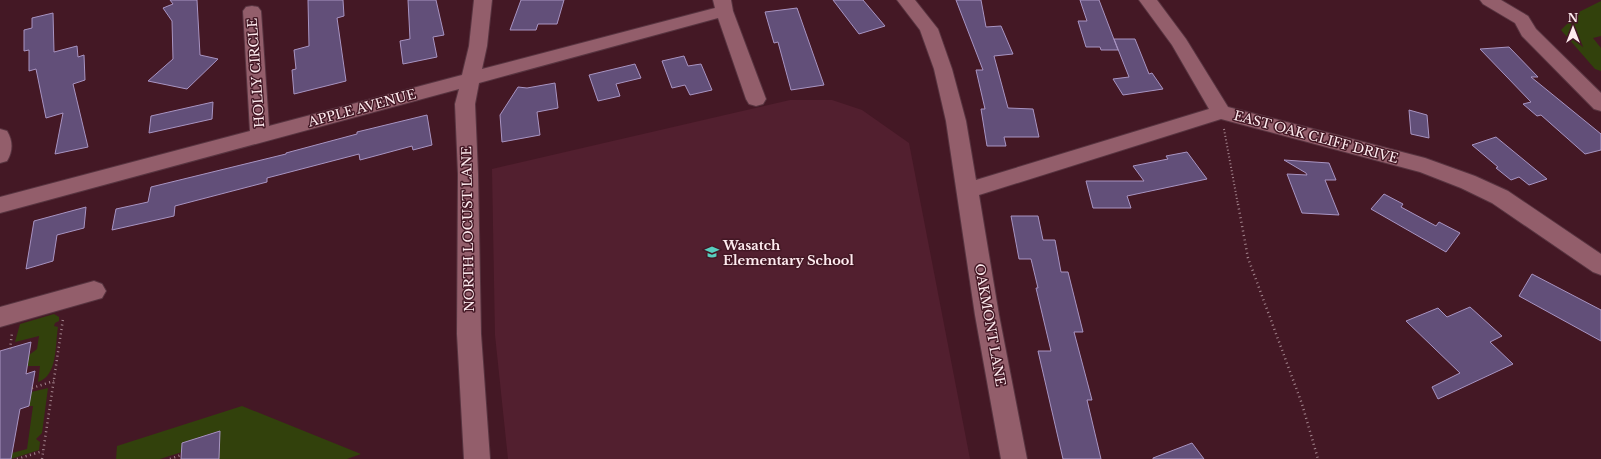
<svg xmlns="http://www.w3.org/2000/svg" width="1601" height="459" font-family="'Libre Baskerville',serif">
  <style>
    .built { fill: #521f2f }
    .green { fill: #32410c }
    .building { fill: #624f79; stroke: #a894c2 }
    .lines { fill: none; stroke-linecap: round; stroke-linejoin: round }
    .minor-casing { stroke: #583440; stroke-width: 2 }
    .path-far1 { stroke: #a4858e; stroke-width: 2; stroke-dasharray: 1 2.5; stroke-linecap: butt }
    .path { stroke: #a4858e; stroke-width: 2.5; stroke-dasharray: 1 3.5; stroke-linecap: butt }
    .minor { fill: #935e6b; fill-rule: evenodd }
    .labels { text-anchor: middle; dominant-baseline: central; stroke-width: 3; stroke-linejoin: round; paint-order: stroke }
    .street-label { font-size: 13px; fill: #feebef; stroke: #441825 }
    .poi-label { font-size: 13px; font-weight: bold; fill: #feebef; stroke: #441825; text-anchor: start }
  </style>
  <rect width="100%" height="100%" fill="#441825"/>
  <!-- built -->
  <path class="built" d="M790,100h42l30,10 47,33 61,316h-462l-13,-124 -3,-166z"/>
  <!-- green -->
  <path class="green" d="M1601,1v35l-8,2 8,10v23l-6,-2 -34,-39 18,-18z
    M54,314l5,3v4l-4,2 -1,3 4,1c-3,17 0,49 -20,55l2,-16h-13l2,-11 8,-6 2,-13 -24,6 5,-18z
    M48,388l-6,45 -6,6 4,3 -1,8 -28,9 1,-6 15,-4 6,-43h-4l2,-14z
    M242,406l119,48 -14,5h-128v-28l-37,12v9l-22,7h-44l1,-13z"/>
  <!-- building -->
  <path class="building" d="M170,0h27l3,55 18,4 -31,30 -39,-8 25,-22 -1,-38 -9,-13 10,-4z
    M308,0h35l1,16 -7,2 9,63 -52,13 -2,-24 4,-1 -2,-19 15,-4z
    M408,0h28l8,35 -11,2 4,20 -34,7 -3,-23 10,-2z
    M521,0h43l-7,24h-19l-2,6h-26z
    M833,0h30l22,26 -26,8z
    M956,0h25l5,27 15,-1 12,28 -19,2 14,52 25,1 6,28h-35l2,9h-19l-6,-37h4l-9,-39h7z
    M1080,0h19l19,50h-17l-1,-3h-14l-8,-26h9z
    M797,8l27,77 -33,5 -13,-48 -4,1 -9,-31z
    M53,13l1,39 23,-6 1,11 6,-2 1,25 -12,4 15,63 -33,7 8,-41 -17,5 -10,-49 -7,2v-21l-5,1v-21l8,-2v-10z
    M1114,39h21l14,35 3,-1 11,16 -40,6 -10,-16 16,-2z
    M1509,47l29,30h-7l70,57v16l-16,4 -44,-39 -4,1 -14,-12 8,-2 -51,-53z
    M684,56l4,10 13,-2 11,26 -22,5 -5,-10 -13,3 -10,-27z
    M635,64l6,14 -25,6 4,12 -22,5 -9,-26z
    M555,83l3,25 -21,4 3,23 -38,7 -2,-27 18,-28 9,1z
    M213,102l-1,17 -63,14 2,-17z
    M1409,110l18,5 2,23 -18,-4z
    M427,115l5,30 -19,5 -1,-4 -52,14 -1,-6 -92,24v4l-92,24 -1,10 -62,14 4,-21 32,-7 3,-15 135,-33v-1l71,-19v-2z
    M1496,137l51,42 -18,6 -10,-8 -8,3 -15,-12 2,-1 -26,-22z
    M1187,152l20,27 -80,17 4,12h-38l-7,-27h58l-11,-15 35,-7 -2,-3z
    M1284,160l45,3 7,17h-11l14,35 -37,-2 -15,-39 20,1 -1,-2z
    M1384,194l19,10 -2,3 35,19 3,-4 21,11 -14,19 -75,-43z
    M86,207l-2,21 -27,7 -4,26 -27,8 8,-48z
    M1011,216h27l5,24h12l6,32h7l15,60h-9l18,68h-5l14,59h-38l-25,-108h13l-15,-63h2l-7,-29h-12z
    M1532,274l69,36v31l-82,-45z
    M1470,307l32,29 -12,6 23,22 -75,35 -6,-12 28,-14 -54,-52 32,-13 9,9z
    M31,342l-5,32 9,-3 -6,35 -9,3 -9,50h-11v-108z
    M220,431l-1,28h-38l1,-16z
    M1192,443l12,16h-51v-1z"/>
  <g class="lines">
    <defs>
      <path id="minor" d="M474,0h18l-5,46 -5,23 233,-61 -2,-8h18l2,11 33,88 -3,5 -7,2 -7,-2 -3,-5 -28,-81 -239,65 -4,21 3,70 3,160 9,125h-26l-7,-125 1,-160 -3,-70 4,-15 -459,124v-16l250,-66 -7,-120 3,-4 6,-1 6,1 3,4 8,115 193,-51 7,-29z
        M897,0h18l23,29 14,40 14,52 10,59 233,-71 -37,-64 -33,-45h18l29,39 42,68 197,51 50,18 33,15 93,63v21l-8,-3 -101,-69 -31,-15 -41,-16 -199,-53 -242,76 20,120 28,144h-26l-26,-144 -29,-194 -12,-52 -14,-39z
        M1480,0h21l27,16 8,13 65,64v18l-7,-2 -72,-73 -7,-13 -32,-19z
        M0,129l7,2c6,10 6,20 0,30l-7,2z
        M94,281l8,3 4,7 -4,7 -102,29v-20z"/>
    </defs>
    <!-- minor casing -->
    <use href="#minor" class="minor-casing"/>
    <!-- path-far1 -->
    <path class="path-far1" d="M1224,129l14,76"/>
    <!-- path -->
    <path class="path" d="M1238,204l10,54 54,146 16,55
      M10,349l2,-16
      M32,388l22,-7
      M17,459l26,-8
      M42,459l21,-140
      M170,459l11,-4"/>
    <!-- minor -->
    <use href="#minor" class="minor"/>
  </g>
  <!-- icons -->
  <defs>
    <symbol id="school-bare" viewBox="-9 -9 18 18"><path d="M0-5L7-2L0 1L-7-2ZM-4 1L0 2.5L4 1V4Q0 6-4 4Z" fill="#58cebf" stroke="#441825" stroke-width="2.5" paint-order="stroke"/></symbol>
  </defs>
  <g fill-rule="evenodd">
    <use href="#school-bare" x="702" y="242" width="20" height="20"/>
  </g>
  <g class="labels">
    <!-- street labels -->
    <g class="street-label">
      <text transform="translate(256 73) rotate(-94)">HOLLY CIRCLE</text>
      <text transform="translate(362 108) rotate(-15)">APPLE AVENUE</text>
      <text transform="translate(1316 137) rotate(15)">EAST OAK CLIFF DRIVE</text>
      <text transform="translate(468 229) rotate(-91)">NORTH LOCUST LANE</text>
      <text transform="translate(990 325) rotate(80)">OAKMONT LANE</text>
    </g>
    <!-- poi labels -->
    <g class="poi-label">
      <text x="723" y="245">Wasatch<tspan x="723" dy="15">Elementary School</tspan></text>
    </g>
  </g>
  <!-- north arrow -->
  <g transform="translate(1573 28)" stroke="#441825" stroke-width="3" paint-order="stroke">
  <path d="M0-3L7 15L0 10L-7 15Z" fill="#feebef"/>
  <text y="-6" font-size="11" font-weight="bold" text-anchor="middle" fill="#feebef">N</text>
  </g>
</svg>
